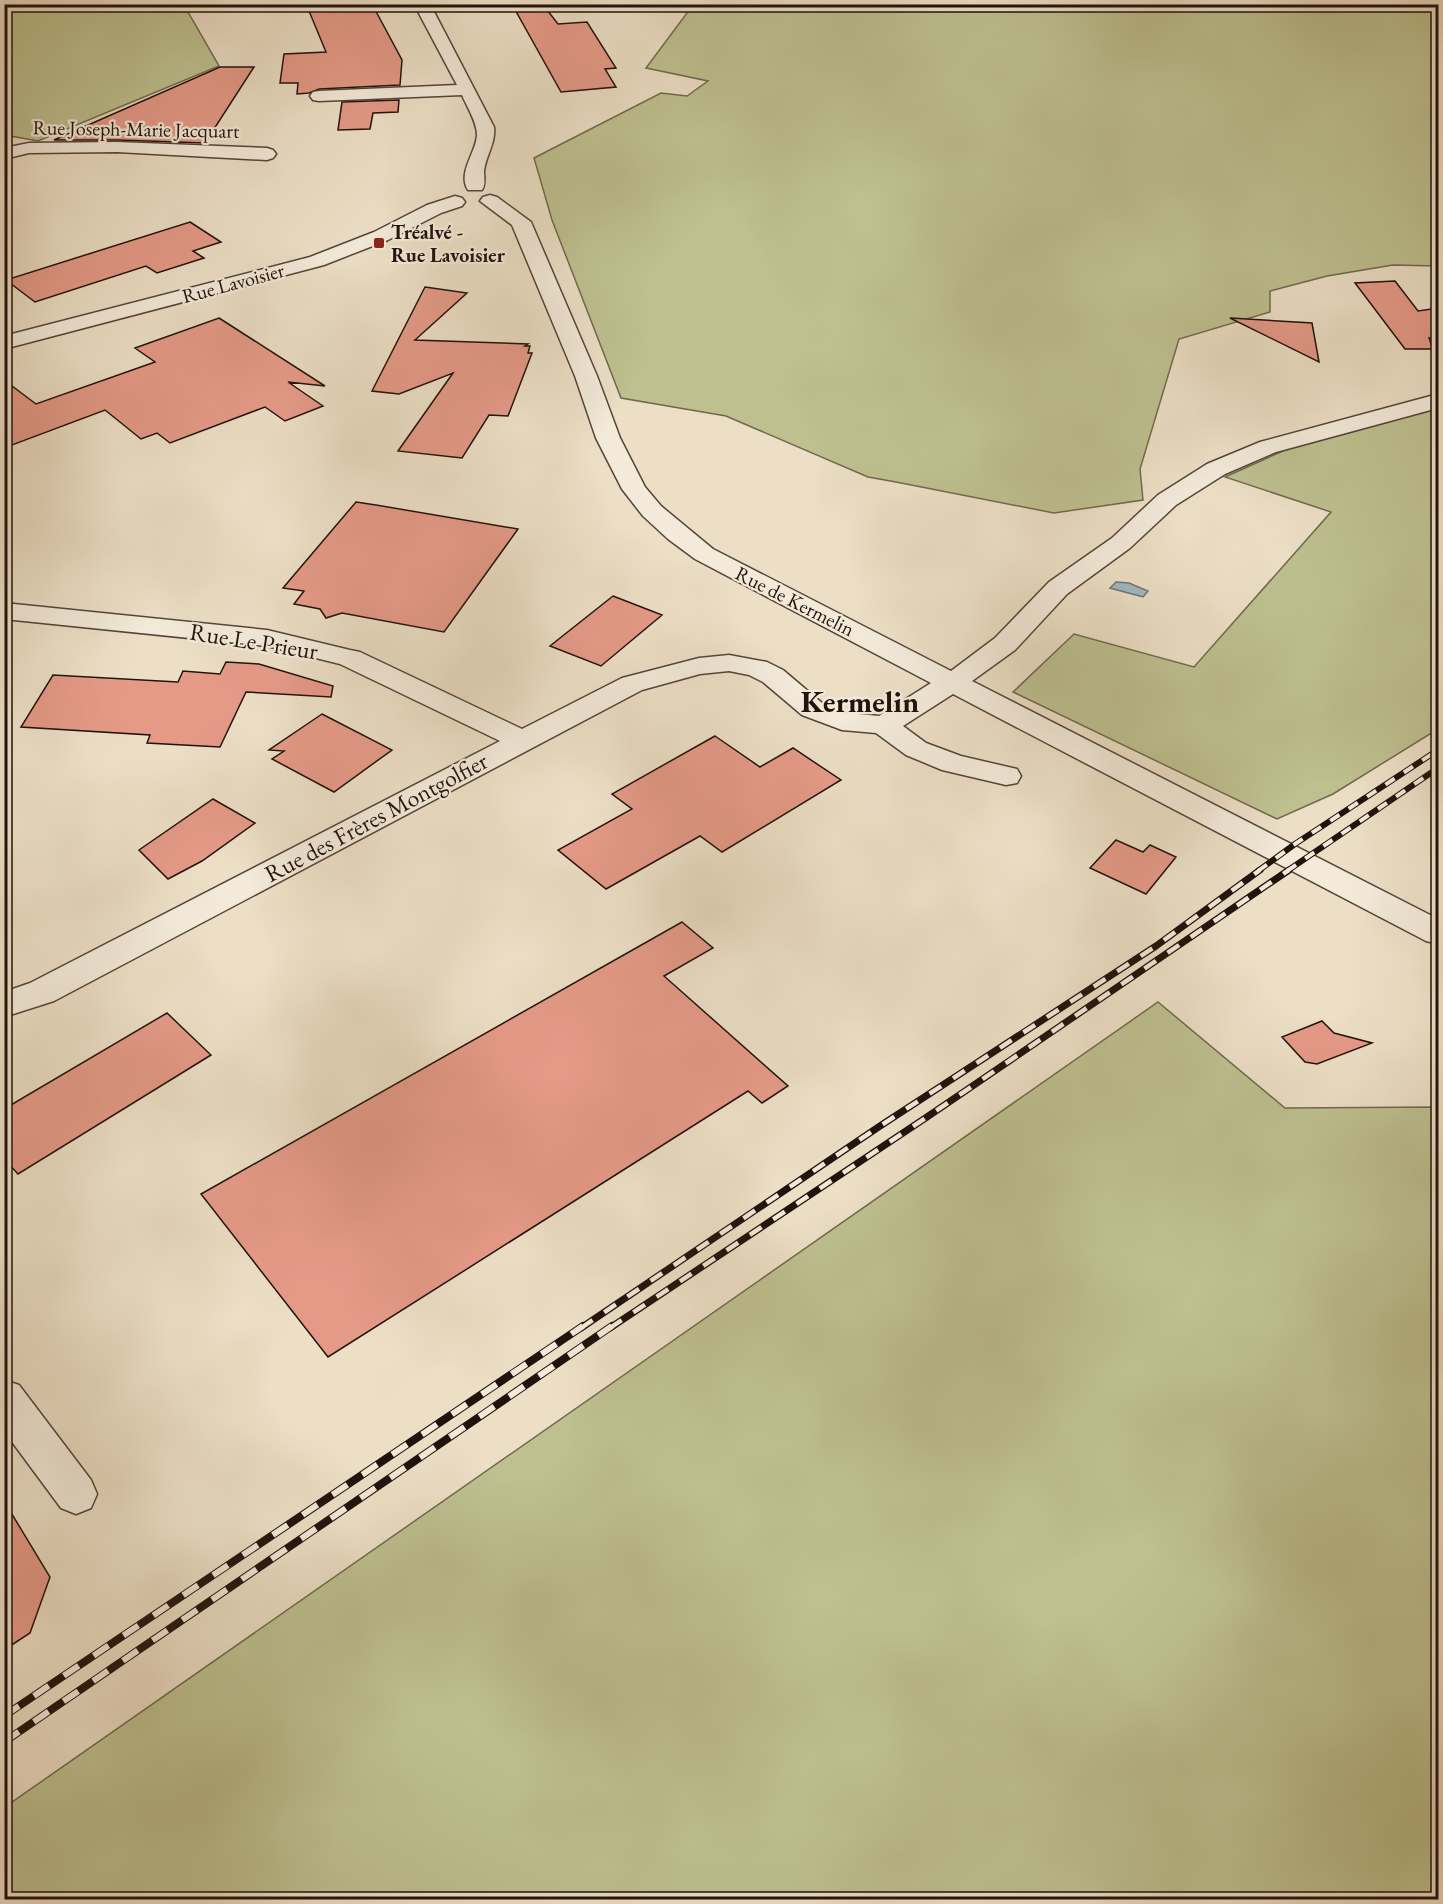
<svg xmlns="http://www.w3.org/2000/svg" width="1443" height="1904" font-family="'EB Garamond',serif">
  <style>
    .green { fill: #bec090; stroke: #70694e; stroke-width: 1.5 }
    .water { fill: #9fb9c0; stroke: #6d7678; stroke-width: 1.5 }
    .building { fill: #e59a88; stroke: #21120c; stroke-width: 1.5 }
    .lines { fill: none; stroke-linecap: round; stroke-linejoin: round }
    .minor-casing { stroke: #54453a; stroke-width: 3 }
    .minor { fill: #f3eada; fill-rule: evenodd }
    .rail-far2-casing { stroke: #21120c; stroke-width: 6 }
    .rail-far1-casing { stroke: #21120c; stroke-width: 7 }
    .rail-casing { stroke: #21120c; stroke-width: 8 }
    .rail-far2 { stroke: #f3eada; stroke-width: 4; stroke-dasharray: 11; stroke-linecap: butt }
    .rail-far1 { stroke: #f3eada; stroke-width: 4.5; stroke-dasharray: 14; stroke-linecap: butt }
    .rail { stroke: #f3eada; stroke-width: 6; stroke-dasharray: 18; stroke-linecap: butt }
    .poi-dot { fill: #8f2418; stroke: #f3eada; stroke-width: 2 }
    .labels { text-anchor: middle; dominant-baseline: central; stroke-width: 4.5; stroke-linejoin: round; paint-order: stroke }
    .far-street-label { font-size: 20px; fill: #21120c; stroke: #f3eada }
    .far-poi-label { font-size: 20px; font-weight: bold; fill: #21120c; stroke: #f3eada; text-anchor: start }
    .street-label { font-size: 24px; fill: #21120c; stroke: #f3eada }
    .district-label { font-size: 30px; font-weight: bold; fill: #21120c; stroke: #f3eada }
  </style>
  <rect width="100%" height="100%" fill="#ecdfc6"/>
  <filter id="stains"><feTurbulence type="fractalNoise" baseFrequency=".00333" numOctaves="4"/><feColorMatrix values="0 0 0 0 .2 0 0 0 0 .09 0 0 0 0 .02 0 0 0 .5 -.17"/></filter>
  <radialGradient id="worn" r=".72"><stop offset=".6" stop-color="#630" stop-opacity="0"/><stop offset="1" stop-color="#630" stop-opacity=".3"/></radialGradient>
  <!-- green -->
  <path class="green" d="M4,5h180l35,61 -181,75 -33,-6z
    M691,5h747v261l-45,-1 -66,11 -57,15v21l-91,27 -39,130 3,31 -89,13 -158,-31 -28,-5 -142,-61 -105,-18 -69,-178 -18,-62 127,-65 26,3 21,-15 -62,-13 44,-59z
    M1438,408v321l-105,65 -56,25 -264,-127 61,-58 120,33 137,-155 -106,-35 60,-27z
    M1158,1002l127,106 153,-1v792h-1433v-92z"/>
  <!-- water -->
  <path class="water" d="M1116,582l13,1 19,8 -5,6 -33,-9z"/>
  <!-- building -->
  <path class="building" d="M372,4l30,56 -2,25 -81,4 -10,4 -12,1 1,-11h-18l4,-29 42,-2 -17,-41z
    M513,6h31l14,18 29,-2 29,46 -11,1 11,18 -55,5z
    M220,67h34l-49,76 -88,-3h-63z
    M399,100l-1,12 -25,1 -3,16 -32,1 4,-28z
    M190,222l31,20 -28,9 11,7 -47,15 -11,-7 -111,36 -29,-22z
    M1395,281l23,30 20,-3v30h-9l4,11h-28l-50,-66z
    M425,287l42,6 -52,47 113,4 -3,2h5l-2,7h4l-24,63 -19,-1 -27,43 -64,-7 55,-78 -54,21 -27,-3z
    M219,318l106,68 -37,-4 35,24 -38,15 -20,-14 -95,36 -13,-10 -16,6 -36,-29 -101,38v-68l32,24 119,-42 -20,-14z
    M1230,318l82,5 7,39z
    M356,502l20,3 142,24 -74,103 -102,-19 -16,5 -6,-9 -26,-5 10,-13 -21,-3z
    M613,596l49,19 -61,51 -51,-20z
    M226,662l33,2 74,22 -2,11 -85,-5 -26,55 -73,-4 3,-8 -129,-8 32,-52 125,7 5,-11 37,3z
    M322,714l70,36 -58,42 -62,-33 12,-8 -15,-1z
    M715,736l45,31 33,-19 48,32 -119,72 -22,-16 -94,53 -48,-39 74,-41 -20,-15z
    M213,799l42,24 -53,38 -34,18 -29,-29z
    M1116,840l27,12 7,-7 26,12 -30,37 -56,-26z
    M682,922l31,26 -49,28 124,110 -26,17 -14,-12 -420,266 -127,-163z
    M167,1013l44,42 -193,119 -14,-15v-50z
    M1322,1021l12,12 38,10 -55,21 -12,-2 -23,-25z
    M4,1501l46,76 -20,56 -26,17z"/>
  <g class="lines">
    <defs>
      <path id="minor" d="M414,4h16l64,123c2,16 -8,28 -10,44 0,7 2,13 -2,19h-14c-11,-17 8,-37 9,-55 0,-13 -10,-28 -15,-40l-143,6 -6,-1 -3,-4 3,-4 6,-1 138,-6z
        M117,142l150,6 6,2 3,4 -3,4 -6,2 -150,-8 -88,1 -25,6v-11l25,-5z
        M490,195l7,2 34,25 66,154 23,62 25,49 16,19 52,43 238,122 44,-33 54,-56 63,-44 46,-43 49,-31 53,-22 178,-48v14l-162,44 -51,22 -49,31 -46,43 -63,46 -52,56 -43,31 466,238v25l-12,-3 -473,-247 -50,32 23,17 35,13 56,13 4,7 -4,7 -11,2 -64,-15 -36,-15 -30,-22 -34,-3 -40,-15 -39,-33 -14,-7 -20,-4 -29,3 -58,16 -588,311 -50,16v-25l26,-9 470,-242 -160,-77 -73,-18 -263,-27v-16l263,27 83,20 10,2 162,77 100,-51 77,-20 30,-3 38,7 16,8 39,33 25,10 32,3 52,-33 -236,-124 -27,-20 -25,-23 -21,-27 -26,-51 -21,-62 -63,-151 -32,-24 3,-4z
        M455,196l7,2 3,4 -3,4 -21,7 -53,27 -64,25 -320,84v-13l306,-79 64,-25 53,-27z
        M4,1380l15,5 72,95 6,14 -6,14 -15,6 -15,-6 -57,-77z"/>
    </defs>
    <!-- minor casing -->
    <use href="#minor" class="minor-casing"/>
    <!-- minor -->
    <use href="#minor" class="minor"/>
    <defs>
      <path id="rail-far2" d="M1258,871l37,-27 143,-94
        M1287,871l151,-103"/>
      <path id="rail-far1" d="M581,1328l299,-202 276,-180 104,-76
        M610,1328l317,-211 362,-247"/>
      <path id="rail" d="M4,1716l579,-390
        M4,1742l608,-416"/>
    </defs>
    <!-- rail-far2 casing -->
    <use href="#rail-far2" class="rail-far2-casing"/>
    <!-- rail-far1 casing -->
    <use href="#rail-far1" class="rail-far1-casing"/>
    <!-- rail casing -->
    <use href="#rail" class="rail-casing"/>
    <!-- rail-far2 -->
    <use href="#rail-far2" class="rail-far2"/>
    <!-- rail-far1 -->
    <use href="#rail-far1" class="rail-far1"/>
    <!-- rail -->
    <use href="#rail" class="rail"/>
  </g>
  <!-- markers -->
  <rect class="poi-dot" x="373" y="237" width="12" height="12" rx="3"/>
  <g class="labels">
    <!-- far-street labels -->
    <g class="far-street-label">
      <text transform="translate(136 129) rotate(1)">Rue Joseph-Marie Jacquart</text>
      <text transform="translate(233 283) rotate(-15)">Rue Lavoisier</text>
      <text transform="translate(795 601) rotate(27)">Rue de Kermelin</text>
    </g>
    <!-- far-poi labels -->
    <g class="far-poi-label">
      <text x="391" y="232">Tréalvé -<tspan x="391" dy="23">Rue Lavoisier</tspan></text>
    </g>
    <!-- street labels -->
    <g class="street-label">
      <text transform="translate(254 641) rotate(9)">Rue Le Prieur</text>
      <text transform="translate(376 817) rotate(-28)">Rue des Frères Montgolfier</text>
    </g>
    <!-- district labels -->
    <g class="district-label">
      <text x="860" y="701">Kermelin</text>
    </g>
  </g>
  <!-- margin -->
  <rect width="1443" height="1904" fill="none" stroke="#ecdfc6" stroke-width="24"/>
  <rect x="6" y="6" width="1431" height="1892" fill="none" stroke="#21120c" stroke-width="3"/>
  <rect x="12" y="12" width="1419" height="1880" fill="none" stroke="#21120c" stroke-width="1.5"/>
  <rect width="100%" height="100%" filter="url(#stains)"/>
  <rect width="100%" height="100%" fill="url(#worn)"/>
</svg>
